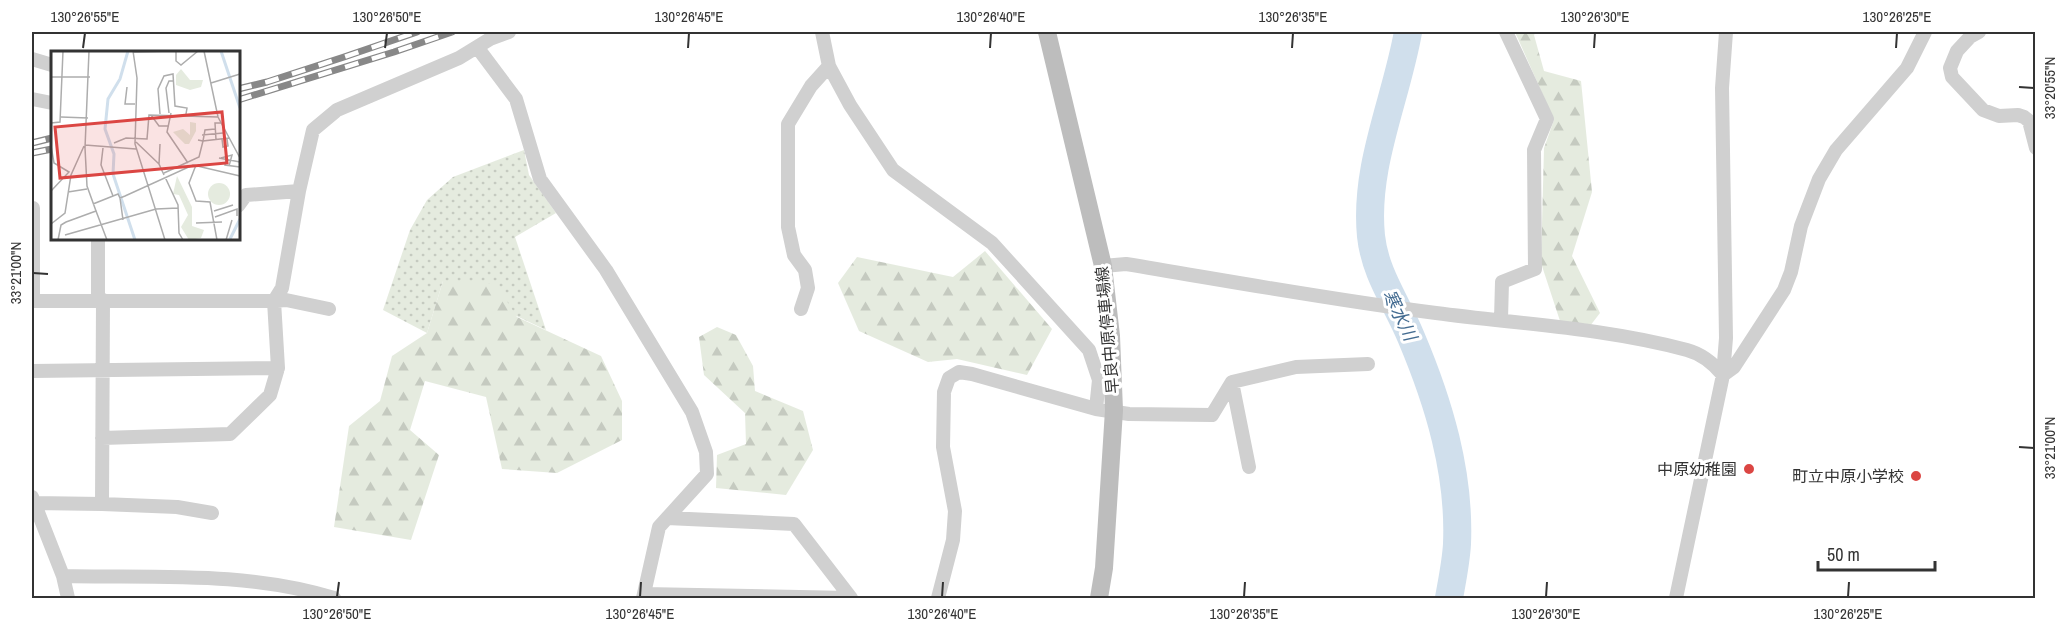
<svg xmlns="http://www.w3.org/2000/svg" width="2067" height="630" font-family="'Archivo Narrow','Noto Sans JP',sans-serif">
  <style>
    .grass { fill: url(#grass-dots) }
    .forest { fill: url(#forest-firs) }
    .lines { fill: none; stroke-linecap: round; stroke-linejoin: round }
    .river { stroke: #d0dfec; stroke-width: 28 }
    .minor { stroke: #d0d0d0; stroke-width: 14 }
    .secondary { stroke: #bdbdbd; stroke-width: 18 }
    .rail-casing { stroke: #888; stroke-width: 7 }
    .rail { stroke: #fff; stroke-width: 4.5; stroke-dasharray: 14; stroke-linecap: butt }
    .ticks { fill: none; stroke: #333; stroke-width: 2 }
    .poi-dot { fill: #db4643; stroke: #fff; stroke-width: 2 }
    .labels { text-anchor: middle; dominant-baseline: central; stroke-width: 6; stroke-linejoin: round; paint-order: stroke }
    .street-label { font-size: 16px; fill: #333; stroke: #fff }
    .poi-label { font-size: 16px; fill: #333; stroke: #fff; text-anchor: end }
    .water-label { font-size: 18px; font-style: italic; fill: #446c91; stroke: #fff }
    .inset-river { fill: none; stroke: #d0dfec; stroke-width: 3 }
    .inset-road { fill: none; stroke: #adadad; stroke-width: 1.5 }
    .view { fill: #db4643; fill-opacity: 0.15; stroke: #db4643; stroke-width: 3 }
    .inset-edge { fill: none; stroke: #333; stroke-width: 3 }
    .neatline { fill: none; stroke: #333; stroke-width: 2 }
    .ticks-label { font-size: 15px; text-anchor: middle; fill: #333 }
  </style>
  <defs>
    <pattern id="grass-dots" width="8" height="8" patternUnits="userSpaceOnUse" patternTransform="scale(1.5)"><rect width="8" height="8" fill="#e5ebdf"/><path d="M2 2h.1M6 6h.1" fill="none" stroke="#c5cac0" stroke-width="1.8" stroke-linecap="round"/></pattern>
    <pattern id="forest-firs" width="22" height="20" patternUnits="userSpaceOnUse" patternTransform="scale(1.5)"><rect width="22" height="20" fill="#e5ebdf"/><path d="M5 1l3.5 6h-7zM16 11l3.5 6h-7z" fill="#c5cac0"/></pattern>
  </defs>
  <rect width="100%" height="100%" fill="#fff"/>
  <!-- grass -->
  <path class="grass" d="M524,150l5,25 27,38 -41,24 31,93 -103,-49 -16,52 -44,-23 27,-80 17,-30 26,-23z"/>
  <!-- forest -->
  <path class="forest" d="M1515,32h21l-2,3 10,36 37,10 11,111 -20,64 28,57 -10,13 -30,-5 -19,-58 3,-115 10,-28z
    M985,251l67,78 -25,46 -70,-16 -29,3 -69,-31 -21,-48 19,-26 96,20z
    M443,281l53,3 21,33 84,39 21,45v39l-65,33 -55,-4 -16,-72 -61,-16 -15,49 29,25 -28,85 -77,-13 15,-101 31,-25 12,-45 35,-23z
    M717,327l19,8 17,31 2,25 48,20 10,39 -27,45 -70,-7 1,-33 29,-11 -1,-31 -41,-38 -5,-38z"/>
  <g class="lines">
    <!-- river -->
    <path class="river" d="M1408,32c-12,68 -44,134 -37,204 4,38 26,67 40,101 28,66 49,136 46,207 -1,18 -5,37 -8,54"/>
    <!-- minor -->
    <path class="minor" d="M1979,32l-9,5 -13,14 -7,17 2,9 31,33 16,6 19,-1 6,2 5,4 7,27
      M477,47l39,52 24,80 66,91 86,142 14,40 1,22 -48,53 -16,71
      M32,59l20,6
      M829,66l21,39 43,65 99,73 97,107 10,30 -3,29
      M32,99l20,4
      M238,206l8,-11 53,-4
      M32,208h1v93
      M1103,266l23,-2c103,17 206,36 310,49 83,11 169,15 251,37 15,4 26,13 36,25
      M98,300v-62
      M32,301h242l8,-13 17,-97 14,-61 24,-20 122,-52 31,-19 19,-7
      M801,309l7,-21 -3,-18 -11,-15 -6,-28v-103l23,-38 18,-20 -7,-34
      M1501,319l1,-37 33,-13 -1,-119 13,-31 -41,-87
      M32,371l246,-3
      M1723,375l11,-8 50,-77 7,-18 10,-46 18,-47 17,-29 71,-82 18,-36
      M1232,382l17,85
      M102,438l128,-4 40,-39 8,-27 -4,-67 12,-1 43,9
      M32,497l31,79 5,22
      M34,503l68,1 1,-204
      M102,504l75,3 35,6
      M667,518l127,6 57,74
      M63,576c90,2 184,-5 271,22
      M644,594l206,4
      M938,598l15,-58 2,-29 -12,-64 1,-55 5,-14 10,-6 13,2 124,35 33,5 83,1 20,-33 64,-15 72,-3
      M1676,598l47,-223 3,-37 -4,-250 4,-56"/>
    <!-- secondary -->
    <path class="secondary" d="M1047,32l56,234 8,70 3,74 -10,158 -5,30"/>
    <defs>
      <path id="rail" d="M238,89l29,-7 77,-25 73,-25
        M238,100l156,-48 58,-20
        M32,143l20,-5
        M32,153l20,-4"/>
    </defs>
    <!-- rail casing -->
    <use href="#rail" class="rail-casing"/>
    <!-- rail -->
    <use href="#rail" class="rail"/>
  </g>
  <!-- ticks -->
  <path class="ticks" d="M83,48l2,-15M385,48l2,-15M688,48l1,-15M990,48l1,-15M1292,48l1,-15M1594,48l1,-15M1896,48l1,-15M2019,87l15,1M33,273l15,1M2019,447l15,1M337,597l2,-15M640,597l1,-15M942,597l1,-15M1244,597l1,-15M1546,597l1,-15M1848,597l1,-15"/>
  <!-- markers -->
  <g class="poi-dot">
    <circle cx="1749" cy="469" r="6"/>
    <circle cx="1916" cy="476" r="6"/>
  </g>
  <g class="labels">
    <!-- street labels -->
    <g class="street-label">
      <text transform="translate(1107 330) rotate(-95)">早良中原停車場線</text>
    </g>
    <!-- poi labels -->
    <g class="poi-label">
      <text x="1737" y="469">中原幼稚園</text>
      <text x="1904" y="476">町立中原小学校</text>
    </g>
    <!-- water labels -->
    <g class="water-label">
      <text transform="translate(1400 315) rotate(64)">寒水川</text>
    </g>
  </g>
  <!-- overview -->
  <g transform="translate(51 51)">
    <rect width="189" height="189" fill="#fff"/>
    <path d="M130,18l9,11h13l-2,7 -11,3 -14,-5v-10zM139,71l6,1v8l-7,13h-4l-12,-12 10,-3 7,6zM126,125l15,31v19l12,4 -3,8 -12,2 -8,-13 7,-12 -9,-20 -6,-1z" fill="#e5ebdf"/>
    <path d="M157 143a11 11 0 1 1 22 0a11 11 0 1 1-22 0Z" fill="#e5ebdf"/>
    <path class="inset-river" d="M77,0l-8,28 -12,20 -3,30 9,25 -1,20 22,66M170,0l19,57M179,188l10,-20"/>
    <path class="inset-road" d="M38,0l-4,97 2,38 9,25M82,0l4,27 -2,66 30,96M125,0v10l5,4 17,-14M153,0l14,66 22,41M82,1l40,-1M0,26h39M160,32l29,-9M76,36l-2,17h10M118,62l-3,-25 3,-7h4M120,62l-4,19 21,31M109,63l-2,-25 6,-13 9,-2 2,32 12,2 -1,6M100,64l8,11h10M10,66l27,1M0,72l9,-1 3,-71M151,84l21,-2M171,88l1,8 5,-1 -1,-7M147,89l5,1 2,-11 10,-1M165,89l-1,-17h6M85,91l23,22M63,92l12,-5 21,1 2,-24 69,2M109,93l-1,20 5,11M34,94l51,4M0,95l3,17 15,9 -18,19M52,97l-2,17 12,31M168,107l21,4M170,107l11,-3 -3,11M175,108l-1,6 15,2M145,114l-7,18 7,18 14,1 7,38M113,122l35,-16 4,-16 26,-3M114,126l13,28 1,28 4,7M17,141l19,-3M69,147l3,22M42,153l25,-10 2,4 5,-2 68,-31 47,11M163,160l19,-6M164,166l22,-8v7M15,171l30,-11 11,29M145,172l26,-1M0,173l14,-11 6,-38 13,-29M14,184l91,-26 22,-1M7,189l3,-15 5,-3M175,189l6,-20"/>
    <path class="view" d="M171,61l5,51 -167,15 -5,-51z"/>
    <rect width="189" height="189" class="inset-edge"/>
  </g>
  <!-- border -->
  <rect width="2067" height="630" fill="none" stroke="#ffffff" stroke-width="66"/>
  <!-- scale -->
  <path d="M1818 561v9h117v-9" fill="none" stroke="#333333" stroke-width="3"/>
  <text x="1827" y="561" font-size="18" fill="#333333" stroke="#ffffff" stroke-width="4.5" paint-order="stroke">50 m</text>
  <rect x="33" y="33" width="2001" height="564" class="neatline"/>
  <g class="ticks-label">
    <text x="85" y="22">130°26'55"E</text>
    <text x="387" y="22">130°26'50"E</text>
    <text x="689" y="22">130°26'45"E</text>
    <text x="991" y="22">130°26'40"E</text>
    <text x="1293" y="22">130°26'35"E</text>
    <text x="1595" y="22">130°26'30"E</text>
    <text x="1897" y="22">130°26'25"E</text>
    <text transform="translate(2050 88) rotate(-90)" y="5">33°20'55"N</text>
    <text transform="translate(16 273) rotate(-90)" y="5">33°21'00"N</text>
    <text transform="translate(2050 448) rotate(-90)" y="5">33°21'00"N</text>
    <text x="337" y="619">130°26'50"E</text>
    <text x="640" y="619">130°26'45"E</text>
    <text x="942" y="619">130°26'40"E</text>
    <text x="1244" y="619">130°26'35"E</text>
    <text x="1546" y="619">130°26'30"E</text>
    <text x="1848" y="619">130°26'25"E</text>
  </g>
</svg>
